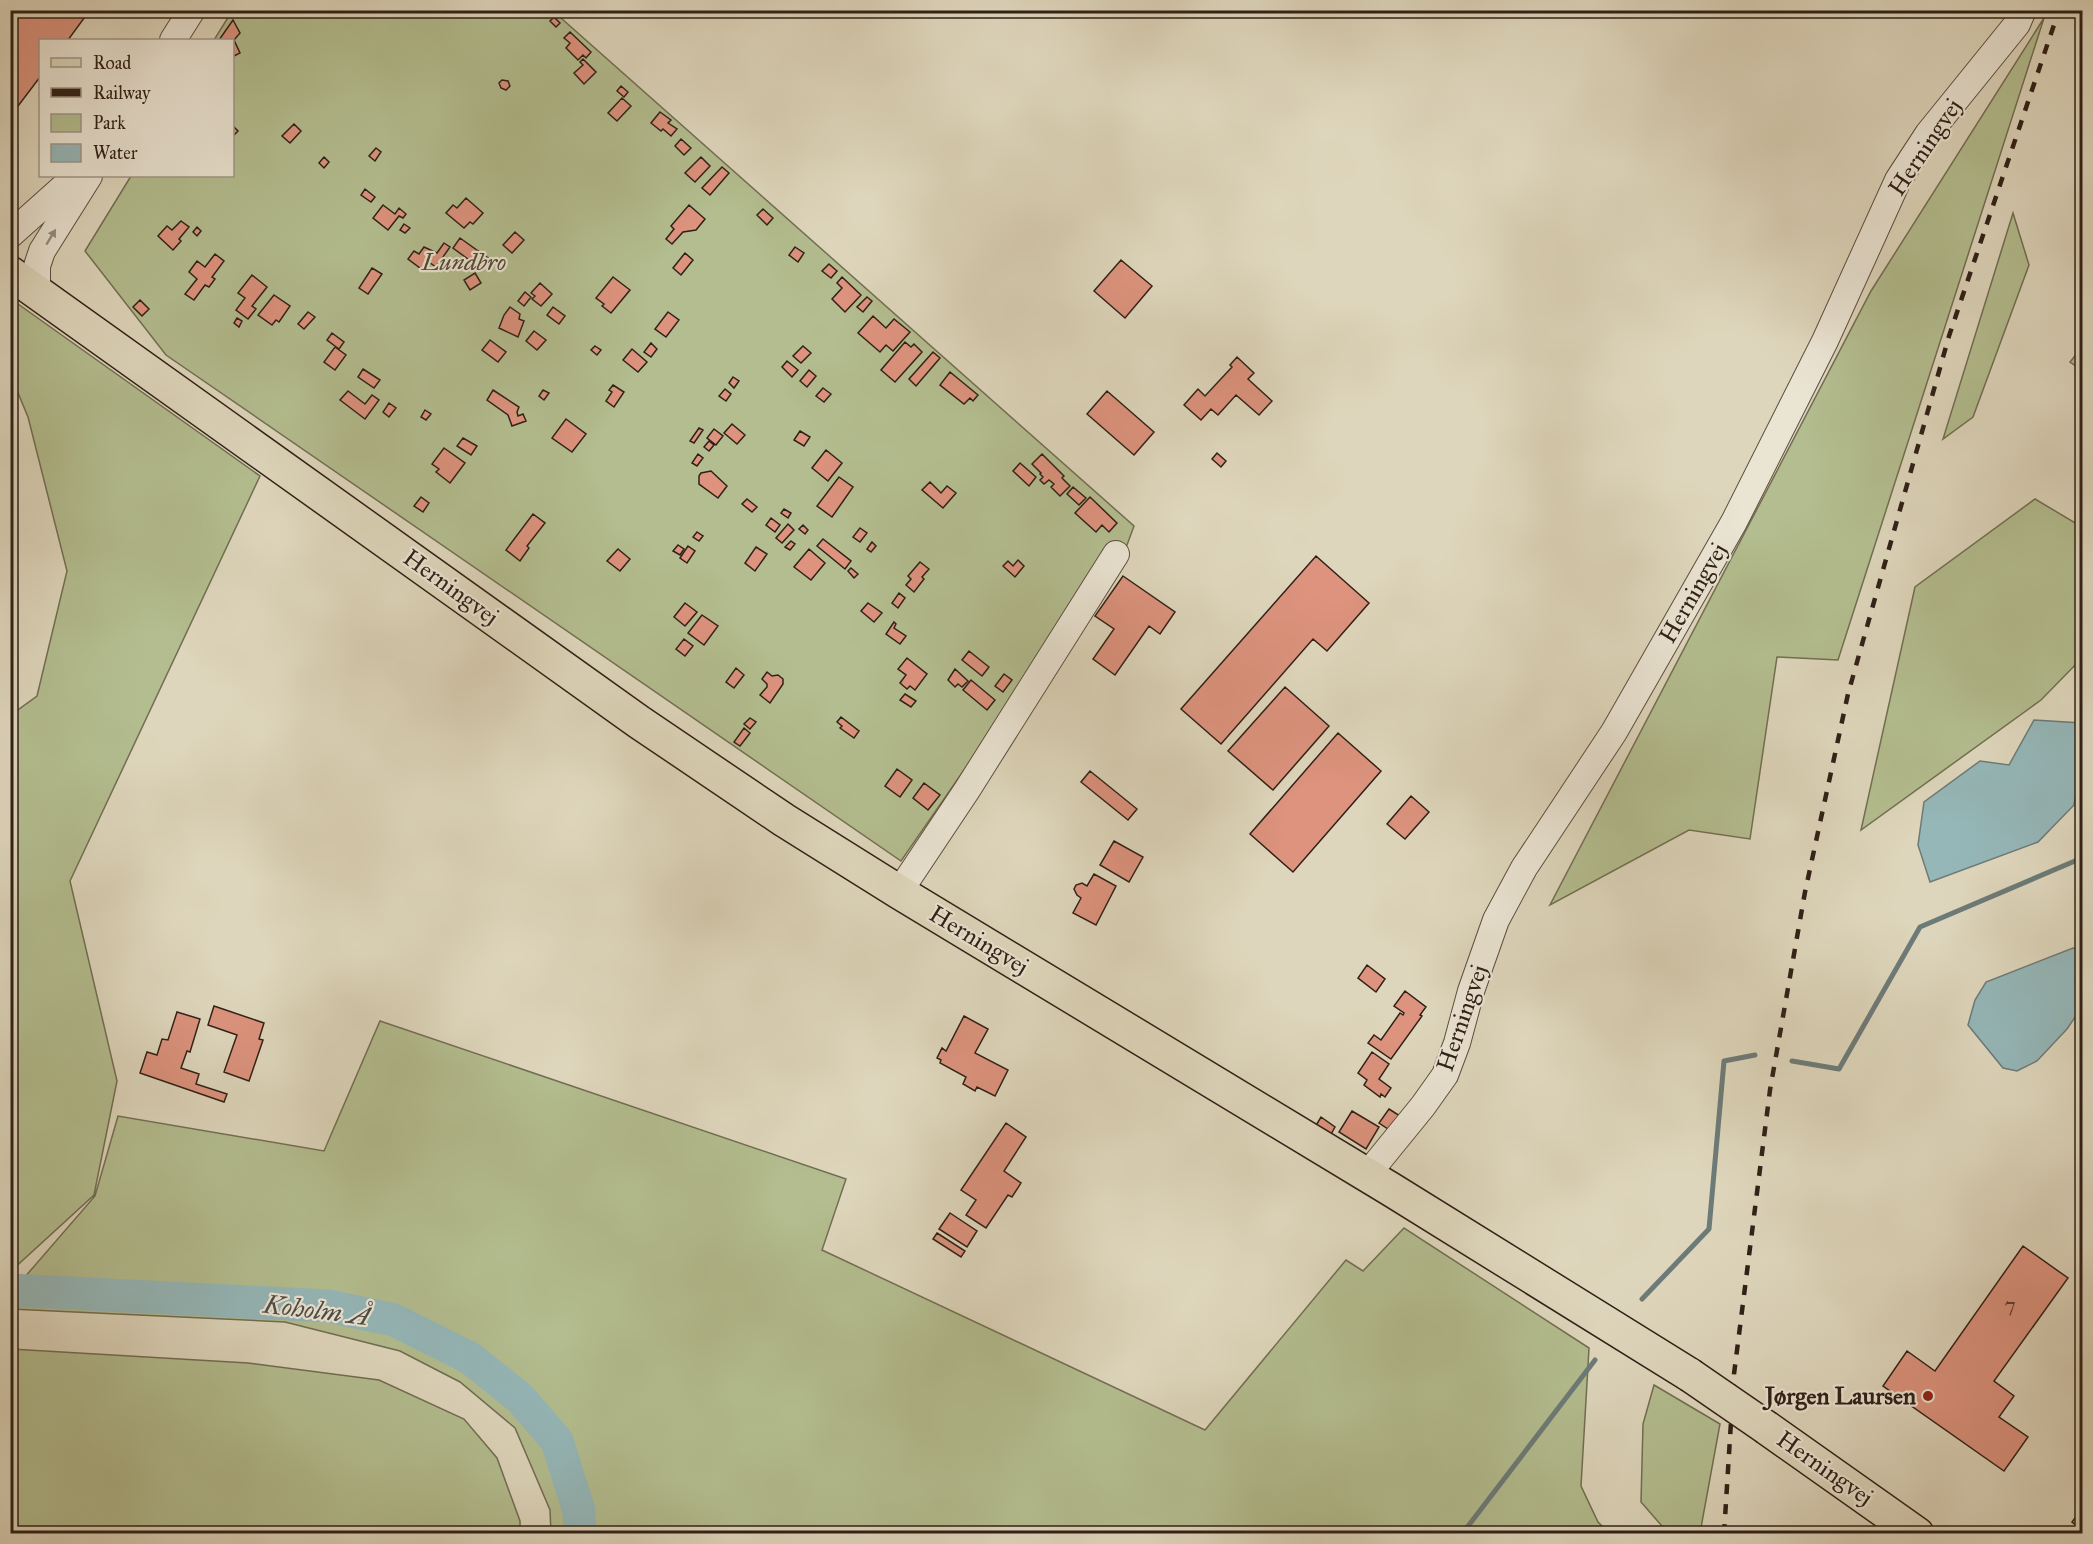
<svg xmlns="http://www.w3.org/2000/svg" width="2093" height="1544" font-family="'IM FELL Great Primer',serif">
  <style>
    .green { fill: #b3bd8f; stroke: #726e53; stroke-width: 1.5 }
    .water { fill: #95b7b8; stroke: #6d7b78; stroke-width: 1.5 }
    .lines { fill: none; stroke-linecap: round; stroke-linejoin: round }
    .stream { stroke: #6d7b78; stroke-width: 5 }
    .river { stroke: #95b7b8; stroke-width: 33 }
    .building { fill: #dd937e; stroke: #302017; stroke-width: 1.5 }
    .minor-casing { stroke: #5c4e40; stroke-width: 28 }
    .major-casing { stroke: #302017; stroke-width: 36 }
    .minor { stroke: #eae4d3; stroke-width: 26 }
    .major { stroke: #ded6bc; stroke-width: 33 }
    .rail { stroke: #302017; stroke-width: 4.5; stroke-dasharray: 10 10; stroke-linecap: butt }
    .major-bridge-casing { stroke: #302017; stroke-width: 36; stroke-linecap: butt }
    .major-bridge { stroke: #ded6bc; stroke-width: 33 }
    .oneway { fill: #968c7e }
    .poi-dot { fill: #8f2418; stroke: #eae4d3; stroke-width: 2 }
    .labels { text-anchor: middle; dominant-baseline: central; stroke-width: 4.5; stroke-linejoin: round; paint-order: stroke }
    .number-label { font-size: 21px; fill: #5b3d31 }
    .street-label { font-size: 24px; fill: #302017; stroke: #eae4d3 }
    .park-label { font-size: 24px; font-style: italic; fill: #514735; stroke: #eae4d3 }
    .poi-label { font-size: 24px; font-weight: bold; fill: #302017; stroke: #eae4d3; text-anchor: end }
    .water-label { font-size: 26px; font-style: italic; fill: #4e4d47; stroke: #eae4d3 }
  </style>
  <rect width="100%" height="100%" fill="#ded6bc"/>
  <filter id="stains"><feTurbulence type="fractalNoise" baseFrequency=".00333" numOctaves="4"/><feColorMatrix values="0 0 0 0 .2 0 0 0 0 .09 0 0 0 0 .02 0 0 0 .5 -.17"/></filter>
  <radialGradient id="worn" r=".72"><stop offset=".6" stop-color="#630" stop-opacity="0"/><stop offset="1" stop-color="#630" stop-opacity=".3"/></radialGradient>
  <!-- green -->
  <path class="green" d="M232,11h321l581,515 -7,19 -113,153 -113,163 -735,-506 -81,-104 46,-75h101v-136h-18z
    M2044,18l-206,642 -61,-3 -27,182 -61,-9 -139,75 321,-614z
    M2013,213l16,52 -56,152 -30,22z
    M11,299l249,177 -190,405 47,200 -23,114 -83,76v-556l26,-19 30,-125 -39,-154 -17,-41z
    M2082,347v23l-12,-8z
    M2035,499l47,28v131l-41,42 -180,130 54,-243z
    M380,1021l466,158 -24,71 383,180 141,-170 17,11 41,-43 185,120 -8,138 17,36 11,11h-1058l-1,-23 -35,-82 -55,-46 -60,-31 -115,-29 -274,-13v-16l84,-97 23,-80 206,35z
    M11,1349l237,14 131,17 85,39 33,39 23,63v12h-509z
    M1654,1385l66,39 -20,109h-32l-27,-31 2,-78z"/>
  <!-- water -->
  <path class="water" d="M2034,720l48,3v35l-8,47 -36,37 -108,40 -12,-37 6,-43 56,-41 29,4z
    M2073,948l9,2v57l-15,22 -30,32 -20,10 -14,-3 -35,-43 7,-25 11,-18z"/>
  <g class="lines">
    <!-- stream -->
    <path class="stream" d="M1792,1061l47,8 81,-142 162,-69
      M1642,1299l67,-70 15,-168 31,-6
      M1462,1534l133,-174"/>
    <!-- river -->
    <path class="river" d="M10,1290l318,16 66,14 76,38 50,40 37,43 22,70 1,23"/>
  </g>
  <!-- building -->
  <path class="building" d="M10,10h80l-22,30h-28v37l-28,37 -2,-1z
    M554,17l6,6 -4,4 -6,-6z
    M233,20l7,13 -6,7 6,13 -8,4v-17h-13z
    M570,32l21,20 -5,6 -3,-3 -5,5 -12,-12 4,-5 -6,-5z
    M583,59l13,13 -12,12 -10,-11 9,-8 -3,-3z
    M502,80l6,1 2,5 -4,4 -5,-2 -2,-5z
    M621,86l7,6 -4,5 -7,-6z
    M622,98l9,8 -14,15 -9,-8z
    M660,112l11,8 -3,3 9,6 -6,7 -8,-7 -2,2 -10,-8z
    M294,124l7,7 -11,12 -8,-7z
    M232,125l6,6 -6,6z
    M681,139l10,9 -7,7 -9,-9z
    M376,148l5,4 -6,9 -6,-5z
    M324,157l5,5 -5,6 -5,-5z
    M701,157l9,9 -15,16 -10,-9z
    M722,167l7,6 -19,22 -8,-7z
    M365,189l10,8 -4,5 -10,-7z
    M466,198l17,15 -10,11 -3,-2 -6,6 -18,-15 7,-8 4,3z
    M383,205l12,9 4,-6 7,6 -3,4 -4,-2 -11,14 -15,-12z
    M689,205l16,14 -9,11 -13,2 -11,12 -6,-5 8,-10 -3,-3z
    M763,209l10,9 -6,7 -10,-10z
    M181,221l8,6 -10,12 2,2 -8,9 -15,-14 9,-10 5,4z
    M404,224l6,4 -5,5 -5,-3z
    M197,227l4,4 -4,5 -4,-4z
    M515,232l9,8 -12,13 -9,-8z
    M460,238l28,20 -8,10 -27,-20z
    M444,243l6,4 -14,20 -6,-4 -6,8 -16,-12 6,-8 5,3 5,-7 13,6z
    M795,247l9,6 -6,9 -9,-7z
    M685,253l8,7 -12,15 -8,-7z
    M215,254l9,7 -12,16 3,2 -6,8 -4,-2 -11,15 -9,-6 12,-15 -8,-7 8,-11 8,6z
    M1121,260l31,26 -27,32 -31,-27z
    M829,264l8,7 -6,7 -9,-7z
    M372,268l10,6 -14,20 -9,-6z
    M475,273l6,10 -11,7 -6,-10z
    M252,275l15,12 -15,19 4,3 -8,10 -12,-9 9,-12 -7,-5z
    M613,277l17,13 -19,23 -9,-7 2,-2 -8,-6z
    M842,277l19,18 -16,17 -13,-13 10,-11 -5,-5z
    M540,283l12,11 -11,12 -9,-7 3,-3 -4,-3z
    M525,292l6,5 -7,9 -6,-5z
    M274,295l16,11 -11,16 -3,-2 -4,5 -14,-10z
    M867,297l5,4 -9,11 -6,-5z
    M140,300l9,9 -7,7 -9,-9z
    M510,307l10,7 -1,5 5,2 -6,16 -19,-9 5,-13z
    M553,307l12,9 -6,8 -12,-9z
    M308,312l7,5 -11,12 -6,-5z
    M668,312l11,8 -13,17 -11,-8z
    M873,316l13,12 8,-9 16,13 -17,19 -7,-6 -6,7 -22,-19z
    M237,318l5,3 -3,6 -5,-4z
    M534,331l12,9 -9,10 -11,-9z
    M332,333l12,9 -5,7 -12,-9z
    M490,340l16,12 -8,10 -16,-12z
    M905,342l6,5 3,-3 8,8 -27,30 -14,-12z
    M651,343l6,6 -6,8 -7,-5z
    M595,346l6,4 -4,5 -6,-5z
    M803,346l8,7 -10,10 -8,-7z
    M335,347l11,8 -11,15 -11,-8z
    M632,349l15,13 -9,10 -15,-12z
    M933,352l7,6 -24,28 -7,-7z
    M1237,357l17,16 -6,6 24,22 -13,14 -23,-20 -18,20 -7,-6 -10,11 -17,-15 14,-16 7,7 27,-29 -2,-2z
    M787,361l11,9 -6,7 -10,-10z
    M363,369l17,11 -6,8 -16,-11z
    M809,370l7,6 -9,11 -7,-6z
    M950,372l28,23 -5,6 -3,-3 -6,6 -24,-19z
    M733,377l6,4 -5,7 -5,-5z
    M613,385l11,7 -10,15 -8,-6 6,-9 -3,-2z
    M823,388l8,6 -7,8 -8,-6z
    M725,389l6,5 -5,7 -7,-5z
    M493,390l26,17 -2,5 1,4 5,-2 3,7 -14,5 -4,-11 -21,-15z
    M543,390l6,3 -5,7 -5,-4z
    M348,391l17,13 7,-9 7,5 -14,19 -25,-19z
    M1107,391l47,41 -20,23 -47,-41z
    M389,403l7,5 -7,9 -6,-5z
    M425,410l6,4 -5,6 -5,-3z
    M566,419l20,15 -14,18 -20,-14z
    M732,424l13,11 -8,9 -13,-11z
    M699,428l4,2 -9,13 -4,-2z
    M714,429l9,7 -7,9 -9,-7z
    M800,431l10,6 -6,9 -10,-6z
    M463,438l14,8 -6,9 -14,-9z
    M709,441l5,4 -5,6 -5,-4z
    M444,448l21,15 -15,20 -14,-11 3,-3 -7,-5z
    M826,450l16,13 -14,18 -16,-13z
    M1217,453l9,8 -5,6 -9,-8z
    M698,454l5,4 -6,8 -5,-3z
    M1042,454l22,22 -2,2 8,8 -10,10 -9,-9 3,-3 -5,-4 -5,4 -4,-4 3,-3 -3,-3 1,-1 -9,-9z
    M1020,463l16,14 -7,9 -16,-15z
    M711,471l16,15 -9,12 -19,-14v-8l2,-3z
    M839,477l14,10 -21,30 -15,-11z
    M930,482l11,11 6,-7 9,7 -13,15 -21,-18z
    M1073,487l13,11 -7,7 -12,-11z
    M421,497l8,6 -6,9 -9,-6z
    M1090,497l27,26 -8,9 -7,-7 -6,7 -21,-19z
    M747,499l10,8 -5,5 -10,-8z
    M784,509l7,4 -3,5 -7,-5z
    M533,514l12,9 -18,23 2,2 -9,13 -14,-11z
    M771,518l9,7 -5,7 -9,-7z
    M788,524l6,6 -12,13 -6,-5z
    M803,525l5,5 -3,4 -6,-5z
    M860,528l7,5 -7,9 -7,-5z
    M697,532l6,4 -4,5 -6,-4z
    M823,539l28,22 -6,8 -28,-23z
    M791,541l4,3 -5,6 -5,-3z
    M872,542l4,4 -5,6 -4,-3z
    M678,545l6,4 -4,6 -7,-4z
    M688,546l7,5 -8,12 -7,-5z
    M756,547l11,7 -12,17 -10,-8z
    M618,549l12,10 -10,12 -13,-10z
    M809,549l16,14 -14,17 -17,-13z
    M1316,556l53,47 -42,48 -14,-12 -92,105 -40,-35z
    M1018,560l6,6 -9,11 -12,-11 5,-5 5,5z
    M920,562l9,7 -7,8 2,2 -10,13 -8,-7 5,-6 -3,-3z
    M851,568l7,6 -4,4 -6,-7z
    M1123,576l52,36 -15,22 -11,-8 -34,49 -22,-16 21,-30 -19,-13z
    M899,593l6,5 -7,10 -6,-5z
    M685,603l12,9 -12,14 -11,-9z
    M868,603l14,10 -8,9 -13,-11z
    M702,615l16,11 -14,19 -16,-12z
    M894,622l2,2 -2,4 12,8 -6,8 -14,-10z
    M684,639l9,7 -8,10 -9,-7z
    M969,651l20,16 -7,9 -20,-16z
    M907,658l20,16 -12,16 -5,-4 -3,3 -7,-6 6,-8 -8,-6z
    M736,668l8,7 -10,13 -8,-6z
    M955,669l13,12 -6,6 -4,-3 -3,3 -7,-7z
    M767,672l5,4 6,-1 5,4v5l-13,19 -10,-8 7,-8v-3l-5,-5z
    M1004,674l8,6 -9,12 -8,-6z
    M971,680l24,20 -8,10 -24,-20z
    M1285,687l44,39 -56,64 -45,-39z
    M905,694l11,7 -5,6 -11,-7z
    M841,717l18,14 -5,7 -14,-10 2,-2 -5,-4z
    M750,718l6,4 -6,7 -6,-5z
    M744,728l6,5 -10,13 -6,-4z
    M1338,733l43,38 -88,101 -43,-38z
    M897,769l15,11 -12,17 -15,-11z
    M1090,771l47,38 -9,11 -47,-38z
    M924,783l16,12 -12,15 -15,-12z
    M1411,796l18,16 -24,27 -18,-15z
    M1114,841l29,16 -14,25 -29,-17z
    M1094,874l22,12 -20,39 -23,-12 8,-15 -4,-3 -3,-6 2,-4 6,-2 5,3z
    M1367,965l18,14 -9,13 -18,-14z
    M1405,991l21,16 -6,8 2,1 -31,43 -23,-16 6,-8 7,5 19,-27 3,2 1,-2 -10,-7z
    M214,1006l50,17 -5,16 4,1 -14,41 -25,-9 13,-37 -29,-10z
    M177,1012l23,7 -10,33 -3,-1 -6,17 18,6 -3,10 31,10 -3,8 -84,-29 7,-21 10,3 5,-16 6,1z
    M964,1016l24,13 -13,24 33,17 -13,26 -18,-9 -2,4 -12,-7 3,-7 -26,-14 1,-3 -4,-2 5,-10 4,3z
    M1372,1052l17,12 -10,15 12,9 -6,9 -4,-3 -1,3 -16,-12 3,-5 -9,-7z
    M1389,1109l11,7 -9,15 -12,-8z
    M1352,1111l27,16 -13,22 -27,-17z
    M1321,1117l14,10 -5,9 -15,-9z
    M1006,1123l20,14 -22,34 17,12 -9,14 -4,-2 -22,33 -20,-13 10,-15 -15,-10z
    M950,1213l27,18 -10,16 -28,-18z
    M937,1233l28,18 -4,6 -28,-18z
    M2023,1246l45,32 -74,103 20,15 -15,21 29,20 -24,34 -121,-85 24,-35 28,20z
    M2082,1508v22l-10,-8z"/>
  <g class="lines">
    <defs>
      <path id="minor" d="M173,40l19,-30
        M10,235l66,-59
        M37,291v-25l5,-15 47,-75
        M899,892l68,-102 149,-236
        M1366,1176l57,-70 22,-31 12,-32 14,-52 25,-71 28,-52 90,-136 120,-210 91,-181 73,-161 30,-46 89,-110 6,-14"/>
      <path id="major" d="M10,273l629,449 145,98 115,72 493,298 298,185
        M1767,1428l150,106"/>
    </defs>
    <!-- minor casing -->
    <use href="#minor" class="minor-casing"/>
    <!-- major casing -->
    <use href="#major" class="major-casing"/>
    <!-- minor -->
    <use href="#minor" class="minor"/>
    <!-- major -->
    <use href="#major" class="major"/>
    <!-- rail -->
    <path class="rail" d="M1724,1534l10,-160 36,-284 35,-198 43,-198 101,-358 110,-326"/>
    <defs>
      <path id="major-bridge" d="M1690,1375l77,53"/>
    </defs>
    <!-- major-bridge casing -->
    <use href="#major-bridge" class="major-bridge-casing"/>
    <!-- major-bridge -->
    <use href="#major-bridge" class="major-bridge"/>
  </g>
  <!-- one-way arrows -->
  <defs><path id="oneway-solid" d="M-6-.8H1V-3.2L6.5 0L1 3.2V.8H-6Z" transform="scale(1.5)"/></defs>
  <use class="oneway" href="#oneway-solid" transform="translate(51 237) rotate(-59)"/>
  <!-- markers -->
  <circle class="poi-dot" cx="1928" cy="1396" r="6"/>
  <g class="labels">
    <!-- number labels -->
    <g class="number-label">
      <text x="2010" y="1305">7</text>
    </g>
    <!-- street labels -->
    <g class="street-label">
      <text transform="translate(1925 147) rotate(-56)">Herningvej</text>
      <text transform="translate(451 587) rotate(36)">Herningvej</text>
      <text transform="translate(1693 593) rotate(-60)">Herningvej</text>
      <text transform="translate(979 940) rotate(31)">Herningvej</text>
      <text transform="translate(1462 1018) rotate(-71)">Herningvej</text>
      <text transform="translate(1825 1468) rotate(35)">Herningvej</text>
    </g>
    <!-- park labels -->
    <g class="park-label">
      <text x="464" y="262">Lundbro</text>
    </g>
    <!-- poi labels -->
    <g class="poi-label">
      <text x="1916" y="1396">Jørgen Laursen</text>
    </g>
    <!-- water labels -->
    <g class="water-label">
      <text transform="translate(317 1310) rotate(7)">Koholm Å</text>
    </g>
  </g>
  <!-- margin -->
  <rect width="2093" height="1544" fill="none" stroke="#ded6bc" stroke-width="36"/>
  <rect x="12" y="12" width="2069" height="1520" fill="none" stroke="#302017" stroke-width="3"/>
  <rect x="18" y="18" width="2057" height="1508" fill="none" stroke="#302017" stroke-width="1.5"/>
  <!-- legend -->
  <rect x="39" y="39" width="195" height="138" fill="#eae4d3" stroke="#a09688" stroke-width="1.5"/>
  <rect x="51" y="58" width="30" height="9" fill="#ded6bc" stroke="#a09688" stroke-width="1.5"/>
  <text x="93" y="69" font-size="18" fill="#302017">Road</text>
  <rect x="51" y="88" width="30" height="9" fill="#302017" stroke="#a09688" stroke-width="1.5"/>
  <text x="93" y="99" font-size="18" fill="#302017">Railway</text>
  <rect x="51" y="114" width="30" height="18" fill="#b3bd8f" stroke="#a09688" stroke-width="1.5"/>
  <text x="93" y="129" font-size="18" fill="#302017">Park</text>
  <rect x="51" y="144" width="30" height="18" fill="#95b7b8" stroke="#a09688" stroke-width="1.5"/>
  <text x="93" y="159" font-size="18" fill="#302017">Water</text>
  <rect width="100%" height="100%" filter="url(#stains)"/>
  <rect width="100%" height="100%" fill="url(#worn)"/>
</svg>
